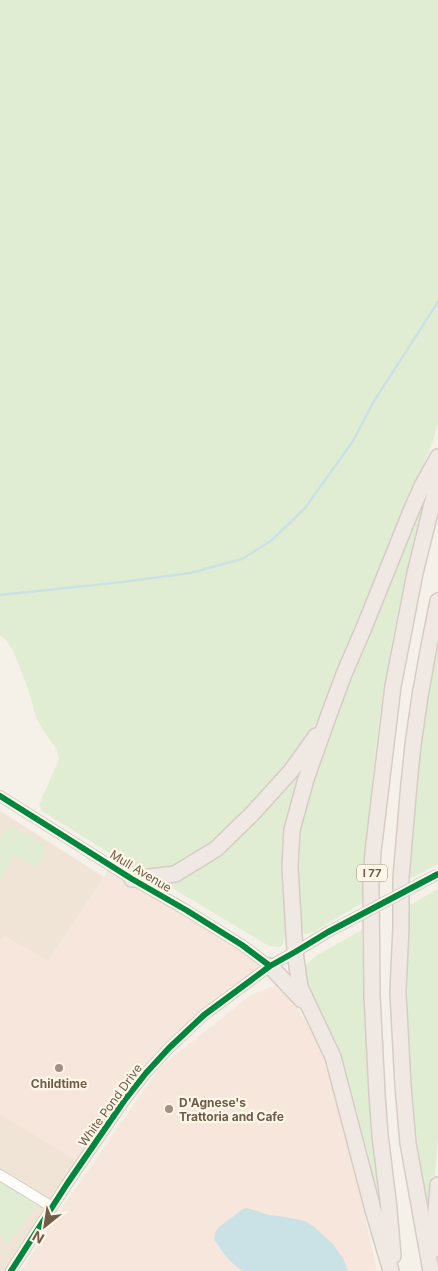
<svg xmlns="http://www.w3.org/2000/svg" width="438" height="1271" font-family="Inter,sans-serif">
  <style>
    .residential { fill: #efe4d5 }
    .commercial { fill: #f6e6db }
    .green { fill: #e1edd3 }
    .water { fill: #cae2e6 }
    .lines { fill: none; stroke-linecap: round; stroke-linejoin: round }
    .stream { stroke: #cae2e6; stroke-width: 2.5 }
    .minor-casing { stroke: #d5ccc3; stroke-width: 12 }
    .highway-casing { stroke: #d5ccc5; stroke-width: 18 }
    .minor { stroke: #fefdfc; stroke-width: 10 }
    .highway { stroke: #f0e8e3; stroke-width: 15 }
    .minor-bridge-casing { stroke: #d5ccc3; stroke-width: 12; stroke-linecap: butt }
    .minor-bridge { stroke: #fefdfc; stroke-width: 10 }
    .cycleway-casing { stroke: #fff7e8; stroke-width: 9 }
    .cycleway { stroke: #00873e; stroke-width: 6 }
    .poi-dot { fill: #a18f81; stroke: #fff7e8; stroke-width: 2 }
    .labels { text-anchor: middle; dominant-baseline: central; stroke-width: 4.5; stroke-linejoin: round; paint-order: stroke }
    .shield { fill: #fff7e8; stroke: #9d8979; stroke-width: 1 }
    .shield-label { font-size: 11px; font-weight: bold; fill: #735a49 }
    .street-label { font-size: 12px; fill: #735a49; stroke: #fff7e8 }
    .poi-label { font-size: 12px; font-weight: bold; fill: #735a49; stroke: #fff7e8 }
  </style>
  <rect width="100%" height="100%" fill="#f6f1e8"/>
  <!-- residential -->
  <path class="residential" d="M0,811l104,66 -56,84 -44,-25 -4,5z
    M0,1114l81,49 -70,108h-11z"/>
  <!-- commercial -->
  <path class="commercial" d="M110,866l160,100 -101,82 -88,115 -81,-49v-173l3,-5 45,25 56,-84z
    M275,985l21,20 22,39 11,30 28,108 20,89h-356l43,-66 96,-138 91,-72z"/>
  <!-- green -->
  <path class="green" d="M0,0h438v424l-7,22 -104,255 -20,39 -13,21 -64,69 -59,42 -17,2 -24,-8 -88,-55 -3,-6 20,-46 -3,-11 -9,-12 -11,-18 -8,-29 -14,-36 -8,-13 -6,-4z
    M422,510c-20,78 -37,158 -46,238 -6,52 -10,104 -14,155l-48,29 -9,2 -5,-5 -1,-52 2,-50 15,-59 40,-105 60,-148z
    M438,640v224l-28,15c3,-60 8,-119 17,-179 3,-20 6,-40 11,-60z
    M298,771l3,3 -17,57 -1,54 4,43 -3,14 -4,5 -11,-1 -100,-60 5,-6c16,-10 33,-20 49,-31 28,-22 56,-49 75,-78z
    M16,828l28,16c1,9 -2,17 -9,23l-20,-12 -15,25v-43l7,-8z
    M438,889v252l-7,73 -5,3c-7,-62 -15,-124 -18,-186 -1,-41 0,-83 0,-125z
    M362,930l5,138 6,78 9,71 -74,-219 -6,-30 15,-13z
    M0,1182l37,22 -19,28 -14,13 -4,-12z"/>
  <!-- water -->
  <path class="water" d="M247,1208l22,7 10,1 26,5 8,5 20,18 10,14 5,13h-104c-13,-5 -22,-20 -30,-32l2,-8 3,-4 24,-18z"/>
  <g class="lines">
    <!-- stream -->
    <path class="stream" d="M0,595l123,-13 67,-9 52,-14 30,-19 33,-32 48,-67 21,-40 64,-99"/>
    <defs>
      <path id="minor" d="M0,796l132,83 54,31 56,35 28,21
        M0,1175l52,32
        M11,1271l56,-87 57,-83 22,-28 23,-25 35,-33 66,-49 25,-14 33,-20"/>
      <path id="highway" d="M132,879l43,-5 41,-25 36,-35 39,-43 25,-35
        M270,966l32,34
        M433,1250l5,-65
        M393,1256l-4,-47 -9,-74 -3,-41 -5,-99 -1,-110 2,-33 20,-166 22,-113 23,-93
        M391,1271l-18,-61 -40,-153 -33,-70 -5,-35 -5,-85 2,-37 14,-51 21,-59 17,-46 19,-44 48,-119 11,-25 16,-29
        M431,1271l-23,-128 -5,-57 -5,-94 3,-66v-48l8,-94 4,-39 7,-49 9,-50 9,-45"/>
    </defs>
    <!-- minor casing -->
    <use href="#minor" class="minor-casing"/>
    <!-- highway casing -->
    <use href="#highway" class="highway-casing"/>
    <!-- minor -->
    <use href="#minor" class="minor"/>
    <!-- highway -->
    <use href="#highway" class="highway"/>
    <defs>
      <path id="minor-bridge" d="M328,932l110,-58"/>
    </defs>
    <!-- minor-bridge casing -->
    <use href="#minor-bridge" class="minor-bridge-casing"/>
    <!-- minor-bridge -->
    <use href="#minor-bridge" class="minor-bridge"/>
    <defs>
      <path id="cycleway" d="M0,796l132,83 54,31 56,35 28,21
        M11,1271l56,-87 57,-83 22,-28 23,-25 35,-33 66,-49 25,-14 33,-20 110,-58"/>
    </defs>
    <!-- cycleway casing -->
    <use href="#cycleway" class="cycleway-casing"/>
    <!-- cycleway -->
    <use href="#cycleway" class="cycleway"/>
  </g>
  <!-- markers -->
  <g class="poi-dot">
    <circle cx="59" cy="1068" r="5"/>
    <circle cx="169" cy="1109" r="5"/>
  </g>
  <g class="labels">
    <!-- shield labels -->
    <rect class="shield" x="357" y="864.5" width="30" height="17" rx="4"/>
    <g class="shield-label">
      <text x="372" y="873">I 77</text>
    </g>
    <!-- street labels -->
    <g class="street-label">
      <text transform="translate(141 871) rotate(31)">Mull Avenue</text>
      <text transform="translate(110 1105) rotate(-54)">White Pond Drive</text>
    </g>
    <!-- poi labels -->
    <g class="poi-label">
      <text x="59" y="1083">Childtime</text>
      <text x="179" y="1102" text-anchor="start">D'Agnese's<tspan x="179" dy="14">Trattoria and Cafe</tspan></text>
    </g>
  </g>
  <!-- north arrow -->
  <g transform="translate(45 1226) rotate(210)" stroke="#fff7e8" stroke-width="4" paint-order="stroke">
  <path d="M0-4L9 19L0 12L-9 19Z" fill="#735a49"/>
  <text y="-8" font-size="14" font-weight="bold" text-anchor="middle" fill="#735a49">N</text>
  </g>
</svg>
